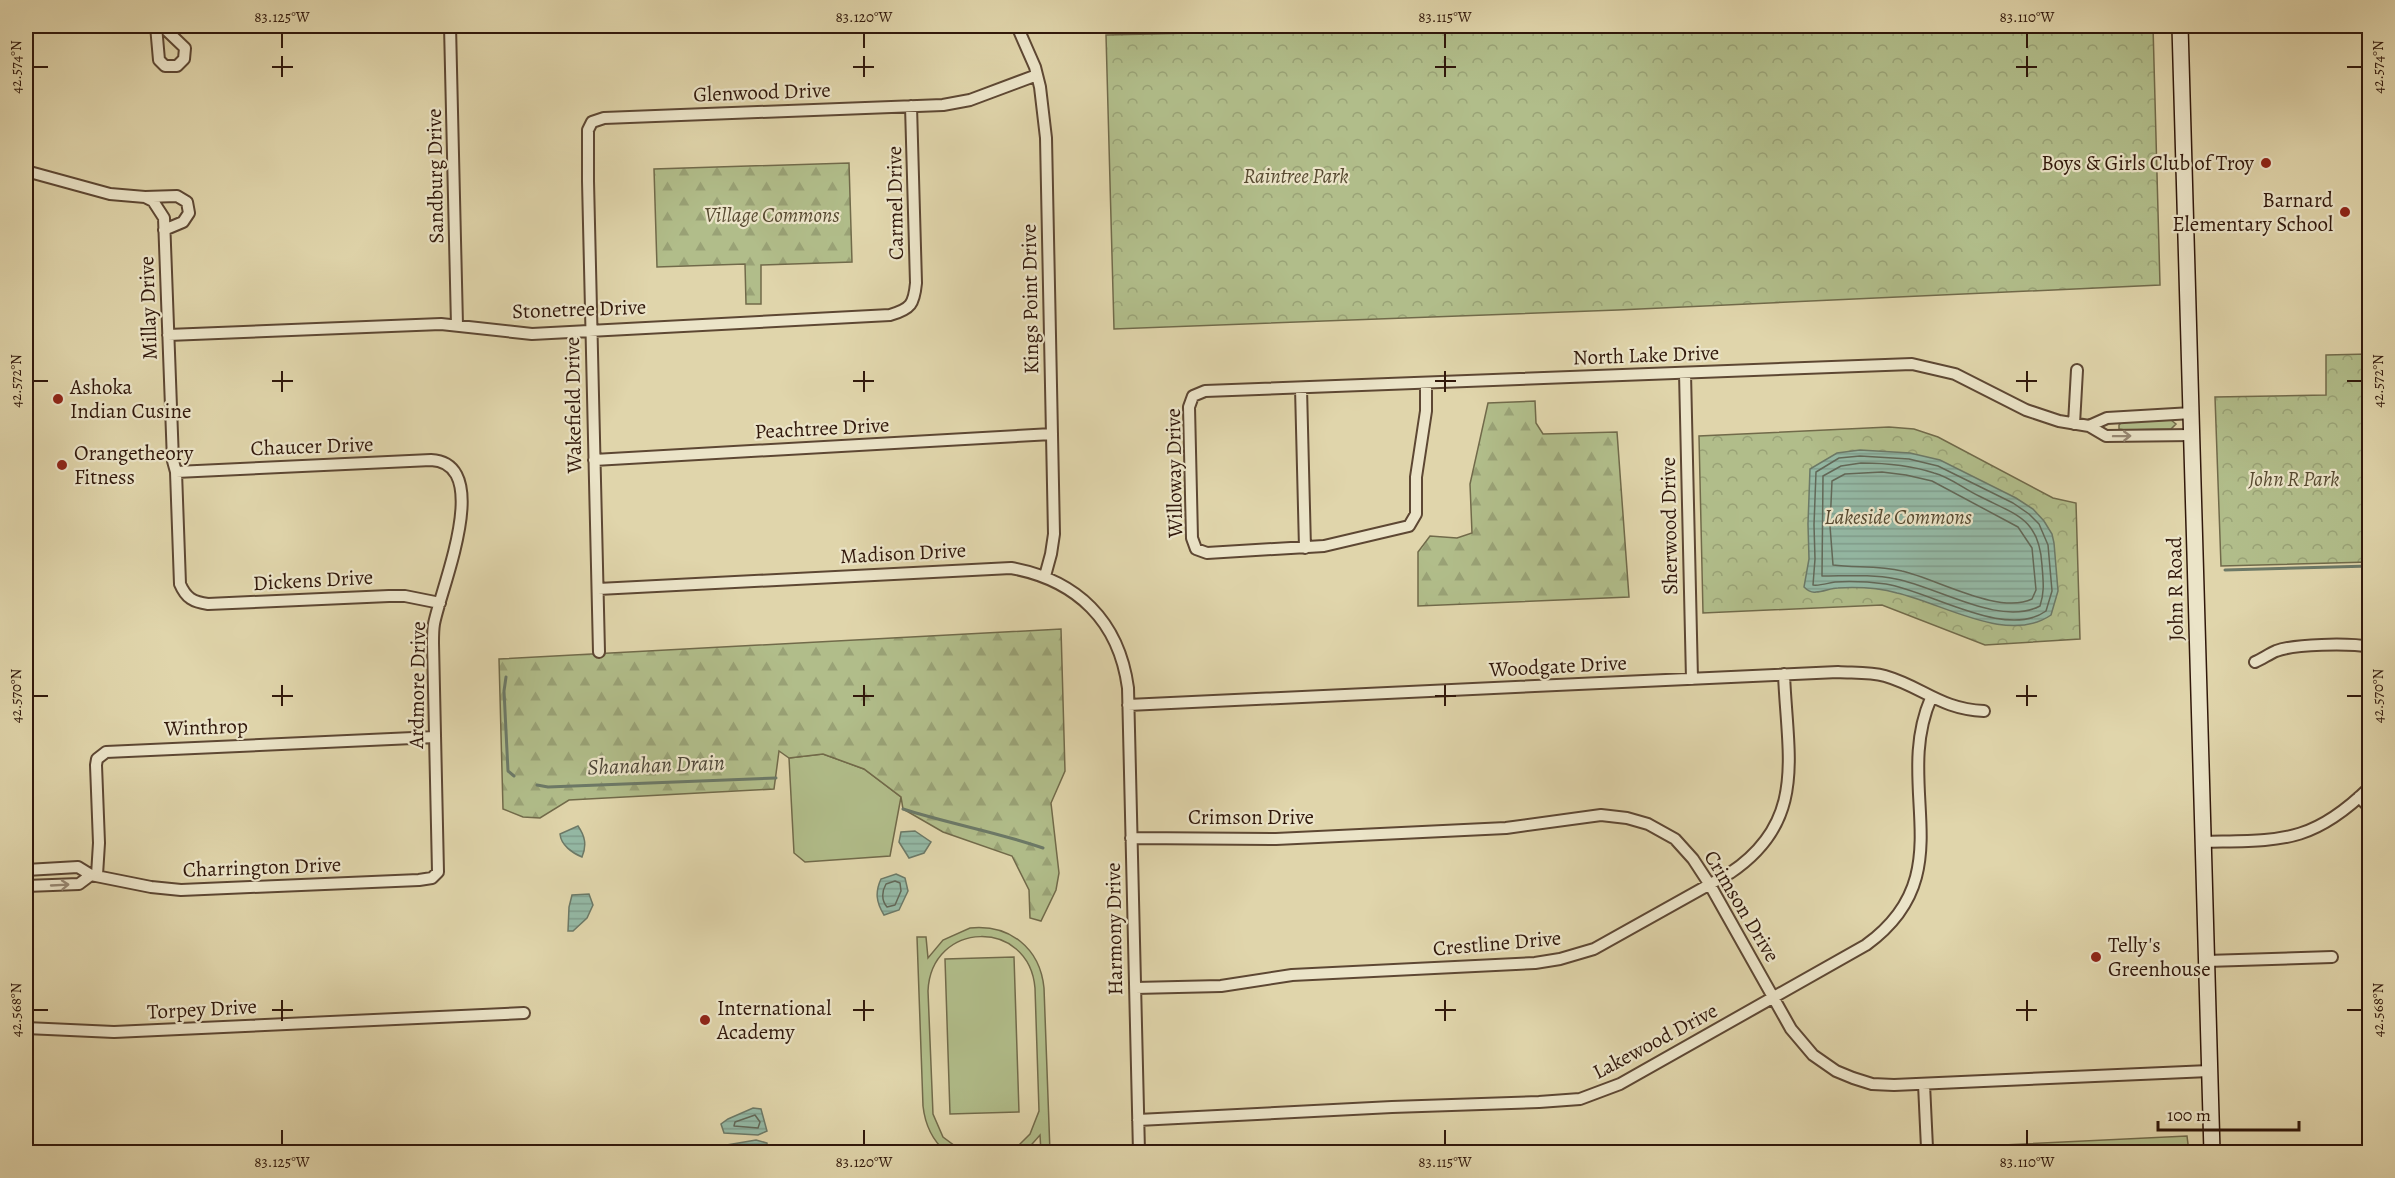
<svg xmlns="http://www.w3.org/2000/svg" width="2395" height="1178" font-family="Alegreya,serif">
  <style>
    .grass { fill: #b1bd8a; stroke: #716a4a; stroke-width: 1.5 }
    .forest { fill: url(#forest-firs); stroke: #716a4a; stroke-width: 1.5 }
    .park { fill: url(#park-crowns); stroke: #716a4a; stroke-width: 1.5 }
    .water { fill: url(#water-rules); stroke: #6c7967; stroke-width: 1.5 }
    .lines { fill: none; stroke-linecap: round; stroke-linejoin: round }
    .shore { stroke: #626858; stroke-width: 1.5 }
    .stream { stroke: #6c7967; stroke-width: 3 }
    .minor-casing { stroke: #5d4733; stroke-width: 14 }
    .secondary-casing { stroke: #31180b; stroke-width: 18 }
    .minor { stroke: #ebe4c8; stroke-width: 10 }
    .secondary { stroke: #ebe4c8; stroke-width: 15 }
    .oneway { stroke: #978873 }
    .ticks { fill: none; stroke: #31180b; stroke-width: 2 }
    .poi-dot { fill: #8f2418; stroke: #ebe4c8; stroke-width: 2 }
    .labels { text-anchor: middle; dominant-baseline: central; stroke-width: 4.5; stroke-linejoin: round; paint-order: stroke }
    .street-label { font-size: 21px; fill: #31180b; stroke: #ebe4c8 }
    .poi-label { font-size: 21px; fill: #31180b; stroke: #ebe4c8; text-anchor: start }
    .park-label { font-size: 21px; font-style: italic; fill: #574a31; stroke: #ebe4c8 }
    .water-label { font-size: 22px; font-style: italic; fill: #4f4839; stroke: #ebe4c8 }
    .neatline { fill: none; stroke: #31180b; stroke-width: 2 }
    .ticks-label { font-size: 15px; text-anchor: middle; fill: #31180b }
  </style>
  <defs>
    <pattern id="forest-firs" width="22" height="20" patternUnits="userSpaceOnUse" patternTransform="scale(1.5)"><rect width="22" height="20" fill="#b1bd8a"/><path d="M5 1l3.5 6h-7zM16 11l3.5 6h-7z" fill="#99a276"/></pattern>
    <pattern id="park-crowns" width="20" height="18" patternUnits="userSpaceOnUse" patternTransform="scale(1.5)"><rect width="20" height="18" fill="#b1bd8a"/><path d="M2 6a3 3 0 1 1 6 0M12 15a3 3 0 1 1 6 0" fill="none" stroke="#99a276"/></pattern>
    <pattern id="water-rules" width="6" height="5" patternUnits="userSpaceOnUse" patternTransform="scale(1.5)"><rect width="6" height="5" fill="#94b9a5"/><path d="M0 2.5h6" fill="none" stroke="#809e8d"/></pattern>
  </defs>
  <rect width="100%" height="100%" fill="#e0d5ab"/>
  <filter id="stains"><feTurbulence type="fractalNoise" baseFrequency=".00333" numOctaves="4"/><feColorMatrix values="0 0 0 0 .2 0 0 0 0 .09 0 0 0 0 .02 0 0 0 .5 -.17"/></filter>
  <radialGradient id="worn" r=".72"><stop offset=".6" stop-color="#630" stop-opacity="0"/><stop offset="1" stop-color="#630" stop-opacity=".3"/></radialGradient>
  <!-- grass -->
  <path class="grass" d="M2171,420l5,4 -5,5 -46,1 -6,-1v-4l3,-3z
    M823,754l41,15 37,28 -11,59 -85,6 -11,-9 -5,-95z
    M970,928c40,-4 70,20 74,60l6,164h-9l-1,-17 -15,17h-17l10,-6 12,-12 9,-23 -4,-123c-6,-70 -104,-68 -107,3l5,123 10,23 20,15h-17c-14,-12 -21,-28 -23,-46l-6,-169h9l2,21 15,-18z
    M1014,957l5,155 -69,2 -5,-155z
    M2187,1136l2,16h-330z"/>
  <!-- forest -->
  <path class="forest" d="M849,163l3,99 -91,3v39h-15l-1,-40 -88,3 -3,-98z
    M1535,401l1,22 7,11 74,-2 12,165 -211,9v-54l12,-16 27,2 15,-5 -2,-49 18,-81z
    M1061,629l4,142 -14,32 8,70 -3,17 -15,31 -11,-3 -1,-28 -17,-34 -69,-24 -40,-23 -2,-12 -37,-28 -41,-15 -34,4 -10,-7 -5,38 -205,11 -29,18 -17,-1 -20,-8 -4,-150z"/>
  <!-- park -->
  <path class="park" d="M1494,26h659l7,259 -542,25 -504,19 -8,-294z
    M2369,354v208l-148,4 -6,-169 111,-2v-40z
    M1889,427l25,2 24,8 115,61 23,5 4,136 -95,6 -103,-40 -179,8 -4,-177z"/>
  <!-- water -->
  <path class="water" d="M1860,450l50,3 30,7 76,38 17,11 11,12 8,13 2,9 4,48 -7,24c-43,30 -109,-12 -154,-22 -18,-5 -40,-6 -59,-5 -7,0 -15,4 -22,4 -5,1 -9,-2 -12,-5l5,-28 -1,-35 2,-55 27,-16z
    M578,826c7,10 9,19 4,31 -10,-4 -21,-12 -22,-23z
    M915,831l16,11 -7,11 -15,5 -10,-16 2,-10z
    M896,874l9,4 3,13 -9,19 -15,5c-8,-13 -9,-23 -3,-36z
    M589,894l4,11 -6,13 -14,13h-5l1,-24 3,-12z
    M753,1108l8,1 6,22 -9,4 -34,-2 -3,-9 7,-5z
    M756,1140l11,3v9h-42l2,-7z"/>
  <g class="lines">
    <!-- shore -->
    <path class="shore" d="M1860,456l49,3 29,7 75,37 16,11 10,10 9,21 4,46 -6,20c-40,29 -116,-20 -160,-27 -16,-2 -35,-3 -51,-2 -7,1 -15,4 -22,3l2,-26 -1,-34 2,-53 23,-14z
      M1861,463c25,0 49,2 73,10 16,4 30,16 45,23 37,19 60,22 63,69 1,15 3,26 -2,41 -40,21 -102,-19 -144,-27 -25,-5 -49,-3 -74,-3l1,-100 18,-10z
      M1882,472l24,3 26,6 86,46 14,21 4,42 -4,9c-33,16 -95,-20 -130,-28 -23,-6 -47,-3 -69,-6l-3,-39 2,-45 13,-7z
      M895,881l5,2 1,8 -6,14 -8,2c-6,-7 -5,-16 -1,-23z
      M755,1115l5,7 -2,6 -24,-2 1,-4z"/>
    <!-- stream -->
    <path class="stream" d="M2225,570l145,-4
      M506,677l-2,14 4,80 6,5
      M537,785l11,2 228,-9
      M903,809c47,15 94,23 140,39"/>
    <defs>
      <path id="minor" d="M156,26l3,34 6,6h12l7,-7 1,-11 -23,-22
        M450,26l7,299
        M1017,26l18,41 5,20 6,51 8,396 -3,20 -6,22
        M26,171l84,23 35,3 8,4 11,17 9,243 3,11 4,112c6,14 13,18 28,20l181,-8h16l35,7
        M145,197l32,-1 10,6 2,11 -6,9 -19,8
        M168,335l273,-11 91,10 358,-19c21,-6 24,-11 26,-32l-5,-177
        M1685,373l7,306
        M1426,383v28l-10,66v37l-7,12 -85,20 -117,7 -11,-4 -4,-11 -3,-131 4,-11 12,-5 707,-27 43,10 71,36 33,11 30,5 17,10 86,-1
        M1301,388l4,160
        M2074,424l3,-54
        M2089,426l18,-8 85,-5
        M594,460l458,-26
        M598,589l413,-21c66,12 108,53 117,120l11,464
        M599,652l-11,-471v-51l4,-8 12,-4 339,-13 27,-5 67,-25
        M2255,662c7,-3 14,-8 21,-11 18,-7 73,-8 94,-4
        M1128,705l710,-33c16,1 32,0 47,4 38,11 55,33 99,35
        M2359,797l11,11
        M1131,838l145,1 230,-11 95,-13 26,3 21,6 27,15 18,20 17,26 81,144 22,26 23,16 17,7 19,6 22,1 315,-14
        M2203,842c77,-2 108,3 167,-55
        M26,870l52,-3 13,8 60,12 30,3 238,-10 13,-2 6,-6 -5,-229c0,-6 0,-13 1,-19 6,-34 61,-161 -3,-164l-255,12
        M97,875l2,-32 -3,-78 1,-6 9,-7 329,-15
        M26,886l53,-2 12,-9
        M2206,961l126,-4
        M1135,988l86,-2 71,-11 243,-12 25,-4 34,-10 136,-76c78,-52 57,-118 54,-199
        M26,1028l88,4 410,-19
        M1924,1084l3,64
        M1138,1120l254,-13 147,-5 41,-3 40,-15 246,-139c98,-71 26,-157 65,-247"/>
      <path id="secondary" d="M2180,26l32,1126"/>
    </defs>
    <!-- minor casing -->
    <use href="#minor" class="minor-casing"/>
    <!-- secondary casing -->
    <use href="#secondary" class="secondary-casing"/>
    <!-- minor -->
    <use href="#minor" class="minor"/>
    <!-- secondary -->
    <use href="#secondary" class="secondary"/>
  </g>
  <!-- one-way arrows -->
  <defs><path id="oneway-shaft" d="M-6 0H5M1.5-3L5.5 0L1.5 3" fill="none" stroke-width="1.6" stroke-linecap="round" stroke-linejoin="round" transform="scale(1.5)"/></defs>
  <g class="oneway">
    <use href="#oneway-shaft" transform="translate(2122 436) rotate(-1)"/>
    <use href="#oneway-shaft" transform="translate(60 885) rotate(-3)"/>
  </g>
  <!-- ticks -->
  <path class="ticks" d="M282,33v15M864,33v15M1445,33v15M2027,33v15M282,56v21M864,56v21M1445,56v21M2027,56v21M33,67h15M272,67h21M853,67h21M1435,67h21M2016,67h21M2347,67h15M282,371v21M864,371v21M1445,371v21M2027,371v21M33,381h15M272,381h21M853,381h21M1435,381h21M2016,381h21M2347,381h15M282,685v21M864,685v21M1445,685v21M2027,685v21M33,696h15M272,696h21M853,696h21M1435,696h21M2016,696h21M2347,696h15M282,1000v21M864,1000v21M1445,1000v21M2027,1000v21M33,1010h15M272,1010h21M853,1010h21M1435,1010h21M2016,1010h21M2347,1010h15M282,1130v15M864,1130v15M1445,1130v15M2027,1130v15"/>
  <!-- markers -->
  <g class="poi-dot">
    <circle cx="2266" cy="163" r="6"/>
    <circle cx="2345" cy="212" r="6"/>
    <circle cx="58" cy="399" r="6"/>
    <circle cx="62" cy="465" r="6"/>
    <circle cx="2096" cy="957" r="6"/>
    <circle cx="705" cy="1020" r="6"/>
  </g>
  <g class="labels">
    <!-- street labels -->
    <g class="street-label">
      <text transform="translate(762 92) rotate(-2)">Glenwood Drive</text>
      <text transform="translate(435 176) rotate(-91)">Sandburg Drive</text>
      <text transform="translate(895 203) rotate(-91)">Carmel Drive</text>
      <text transform="translate(1030 299) rotate(-91)">Kings Point Drive</text>
      <text transform="translate(148 308) rotate(-92)">Millay Drive</text>
      <text transform="translate(579 309) rotate(-2)">Stonetree Drive</text>
      <text transform="translate(1646 355) rotate(-2)">North Lake Drive</text>
      <text transform="translate(573 405) rotate(-91)">Wakefield Drive</text>
      <text transform="translate(822 428) rotate(-3)">Peachtree Drive</text>
      <text transform="translate(312 446) rotate(-2)">Chaucer Drive</text>
      <text transform="translate(1174 473) rotate(-91)">Willoway Drive</text>
      <text transform="translate(1669 526) rotate(-91)">Sherwood Drive</text>
      <text transform="translate(903 553) rotate(-3)">Madison Drive</text>
      <text transform="translate(313 580) rotate(-3)">Dickens Drive</text>
      <text transform="translate(2175 589) rotate(-91)">John R Road</text>
      <text transform="translate(1558 666) rotate(-3)">Woodgate Drive</text>
      <text transform="translate(417 685) rotate(-89)">Ardmore Drive</text>
      <text transform="translate(206 727) rotate(-2)">Winthrop</text>
      <text x="1251" y="817">Crimson Drive</text>
      <text transform="translate(262 867) rotate(-2)">Charrington Drive</text>
      <text transform="translate(1742 906) rotate(59)">Crimson Drive</text>
      <text transform="translate(1114 929) rotate(-91)">Harmony Drive</text>
      <text transform="translate(1497 943) rotate(-5)">Crestline Drive</text>
      <text transform="translate(202 1009) rotate(-3)">Torpey Drive</text>
      <text transform="translate(1655 1041) rotate(-28)">Lakewood Drive</text>
    </g>
    <!-- poi labels -->
    <g class="poi-label">
      <text x="2254" y="163" text-anchor="end">Boys &amp; Girls Club of Troy</text>
      <text x="2333" y="200" text-anchor="end">Barnard<tspan x="2333" dy="24">Elementary School</tspan></text>
      <text x="70" y="387">Ashoka<tspan x="70" dy="24">Indian Cusine</tspan></text>
      <text x="74" y="453">Orangetheory<tspan x="74" dy="24">Fitness</tspan></text>
      <text x="2108" y="945">Telly's<tspan x="2108" dy="24">Greenhouse</tspan></text>
      <text x="717" y="1008">International<tspan x="717" dy="24">Academy</tspan></text>
    </g>
    <!-- park labels -->
    <g class="park-label">
      <text x="1296" y="176">Raintree Park</text>
      <text x="772" y="215">Village Commons</text>
      <text x="2294" y="479">John R Park</text>
      <text x="1898" y="517">Lakeside Commons</text>
    </g>
    <!-- water labels -->
    <g class="water-label">
      <text transform="translate(656 765) rotate(-2)">Shanahan Drain</text>
    </g>
  </g>
  <!-- margin -->
  <rect width="2395" height="1178" fill="none" stroke="#e0d5ab" stroke-width="66"/>
  <!-- scale -->
  <path d="M2158 1121v9h141v-9" fill="none" stroke="#31180b" stroke-width="3"/>
  <text x="2167" y="1121" font-size="18" fill="#31180b" stroke="#ebe4c8" stroke-width="4.5" paint-order="stroke">100 m</text>
  <rect x="33" y="33" width="2329" height="1112" class="neatline"/>
  <g class="ticks-label">
    <text x="282" y="22">83.125°W</text>
    <text x="864" y="22">83.120°W</text>
    <text x="1445" y="22">83.115°W</text>
    <text x="2027" y="22">83.110°W</text>
    <text transform="translate(16 67) rotate(-90)" y="5">42.574°N</text>
    <text transform="translate(2378 67) rotate(-90)" y="5">42.574°N</text>
    <text transform="translate(16 381) rotate(-90)" y="5">42.572°N</text>
    <text transform="translate(2378 381) rotate(-90)" y="5">42.572°N</text>
    <text transform="translate(16 696) rotate(-90)" y="5">42.570°N</text>
    <text transform="translate(2378 696) rotate(-90)" y="5">42.570°N</text>
    <text transform="translate(16 1010) rotate(-90)" y="5">42.568°N</text>
    <text transform="translate(2378 1010) rotate(-90)" y="5">42.568°N</text>
    <text x="282" y="1167">83.125°W</text>
    <text x="864" y="1167">83.120°W</text>
    <text x="1445" y="1167">83.115°W</text>
    <text x="2027" y="1167">83.110°W</text>
  </g>
  <rect width="100%" height="100%" filter="url(#stains)"/>
  <rect width="100%" height="100%" fill="url(#worn)"/>
</svg>
